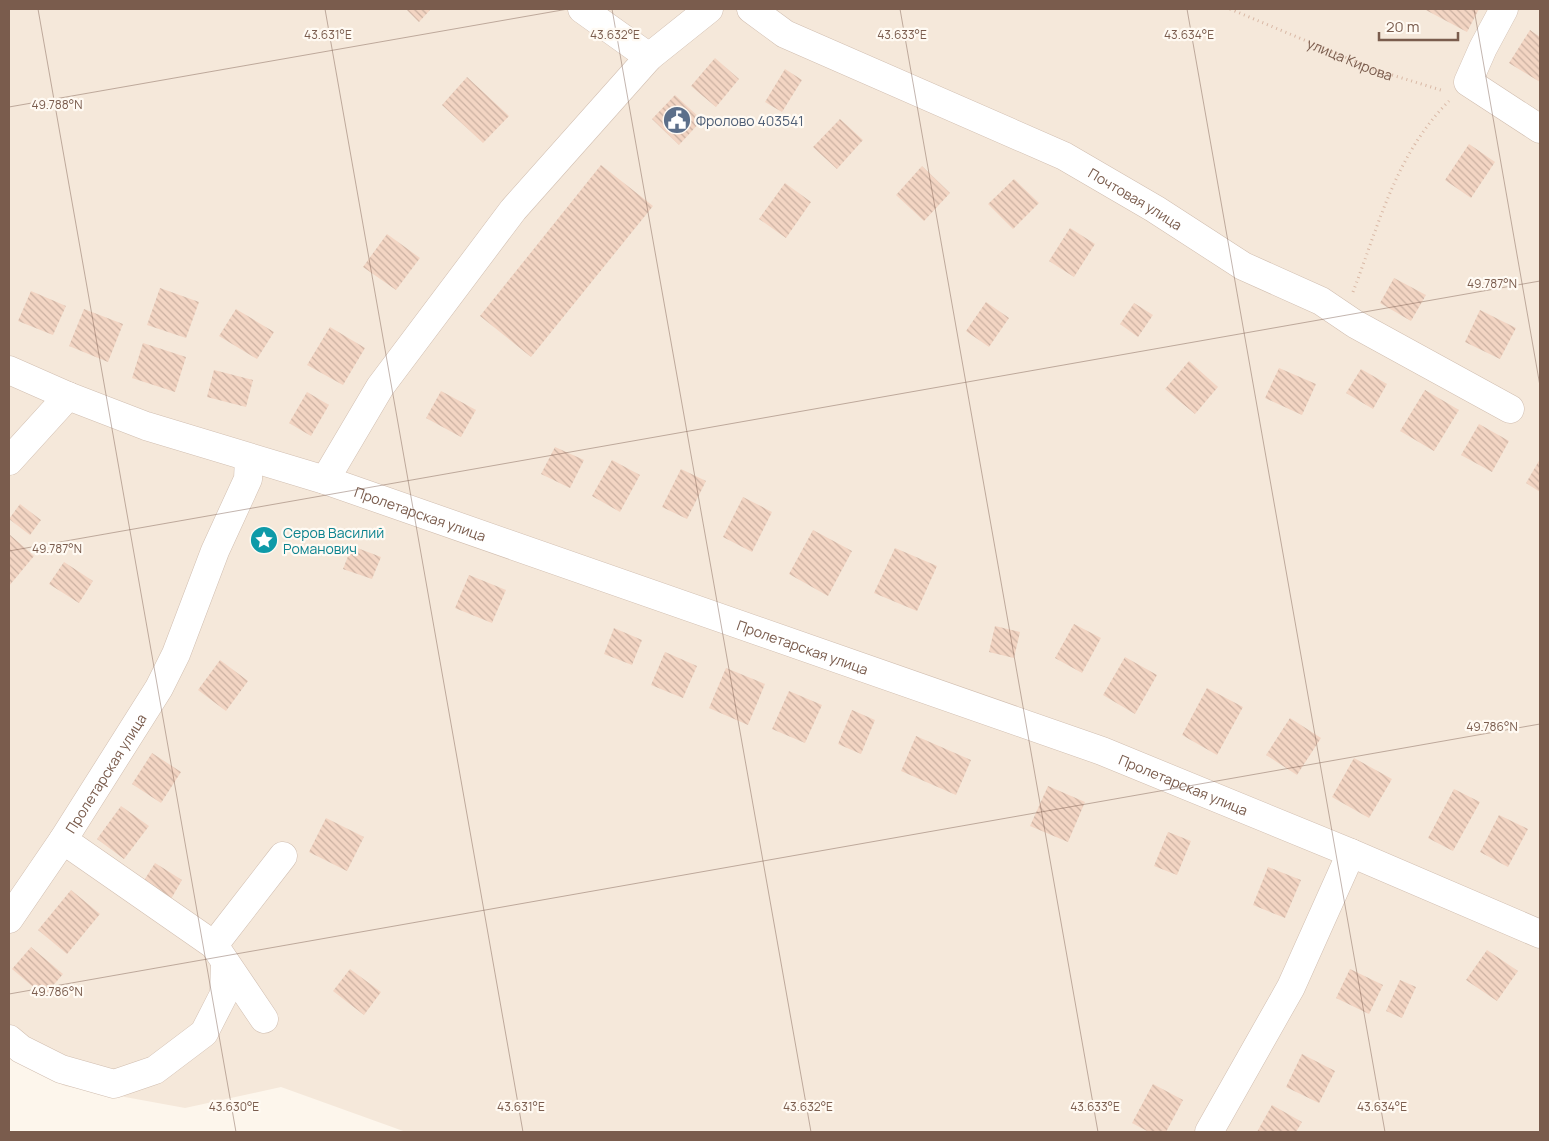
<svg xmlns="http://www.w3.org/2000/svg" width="1549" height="1141" font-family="Manrope,sans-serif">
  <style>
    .residential { fill: #f5e8da }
    .building { fill: url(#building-back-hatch) }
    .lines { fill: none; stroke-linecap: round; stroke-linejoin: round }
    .minor-casing { stroke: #d1beb0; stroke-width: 29 }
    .path { stroke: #d9b8a5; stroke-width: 3; stroke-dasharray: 1 4; stroke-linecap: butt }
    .minor { stroke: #fff; stroke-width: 28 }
    .ticks { fill: none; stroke: #7a5c4d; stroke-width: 1; stroke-opacity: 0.45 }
    .labels { text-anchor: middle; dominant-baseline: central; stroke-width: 4.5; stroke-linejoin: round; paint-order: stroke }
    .street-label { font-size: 14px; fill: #7a5c4d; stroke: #fffaf3 }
    .service-label { font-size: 14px; fill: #4e5e75; stroke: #fffaf3; text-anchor: start }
    .culture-label { font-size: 14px; fill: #0d838f; stroke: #fffaf3; text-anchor: start }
    .ticks-label { font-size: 12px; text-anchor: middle; fill: #7a5c4d; stroke: #fffaf3; stroke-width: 4.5; stroke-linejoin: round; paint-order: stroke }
  </style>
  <defs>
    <pattern id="building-back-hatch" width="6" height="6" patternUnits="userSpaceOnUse" patternTransform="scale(1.25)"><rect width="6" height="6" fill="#f3d5c3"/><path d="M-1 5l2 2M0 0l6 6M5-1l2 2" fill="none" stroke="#cab0a1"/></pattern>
  </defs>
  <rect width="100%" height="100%" fill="#fdf6ec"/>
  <!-- residential -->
  <path class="residential" d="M9,9h1531v1123h-1134l-125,-45 -96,21 -120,-22 -56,-28z"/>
  <!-- building -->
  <path class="building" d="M406,9h25l-12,13z
    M1424,9h55l-12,23z
    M1530,30l10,7v45l-31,-19z
    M715,58l24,21 -23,28 -25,-21z
    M785,69l17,11 -20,32 -17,-10z
    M467,77l42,39 -26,27 -41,-38z
    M675,95l27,25 -23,25 -27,-26z
    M840,119l23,21 -26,29 -24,-22z
    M1469,144l26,18 -24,36 -26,-18z
    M601,165l52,41 -122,151 -51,-41z
    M922,166l28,27 -26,28 -28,-26z
    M1014,179l25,24 -26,26 -25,-25z
    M785,183l26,19 -25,36 -27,-19z
    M1070,228l25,16 -21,33 -25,-16z
    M387,234l33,24 -24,32 -33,-23z
    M1394,278l32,17 -15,26 -31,-18z
    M160,288l39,14 -13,36 -39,-13z
    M31,291l35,15 -13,29 -35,-14z
    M986,302l23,16 -20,29 -23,-16z
    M1134,303l19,12 -15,22 -18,-13z
    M84,309l39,15 -15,38 -39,-16z
    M236,309l38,23 -17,27 -38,-23z
    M1480,310l36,18 -16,31 -35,-17z
    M330,327l35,21 -22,37 -36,-20z
    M143,343l43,14 -11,35 -43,-14z
    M1189,361l29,26 -23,27 -30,-25z
    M1279,368l37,16 -14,31 -37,-17z
    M1361,369l26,15 -14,25 -27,-16z
    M214,370l39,10 -7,27 -39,-10z
    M1425,390l34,20 -25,41 -34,-20z
    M441,391l35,19 -15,27 -35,-19z
    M307,392l22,13 -18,31 -22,-13z
    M1479,424l30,17 -17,31 -31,-17z
    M555,447l29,13 -14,28 -29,-14z
    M1540,459v33l-14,-9z
    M612,460l28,15 -20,37 -28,-16z
    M681,469l25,12 -19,38 -25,-12z
    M743,497l29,15 -20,40 -29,-15z
    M20,504l21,16 -11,15 -21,-16z
    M813,530l39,21 -24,45 -39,-22z
    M9,534l25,22 -25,30z
    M352,546l29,11 -9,22 -29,-10z
    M895,548l42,18 -20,45 -43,-18z
    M64,562l29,19 -14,22 -30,-19z
    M469,575l37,15 -14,33 -37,-15z
    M1074,624l27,14 -19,35 -27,-15z
    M995,626l25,6 -6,26 -25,-6z
    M614,628l28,12 -10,25 -28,-11z
    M665,652l32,14 -14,32 -32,-13z
    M1125,657l32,18 -22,39 -32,-19z
    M220,660l28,21 -22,30 -28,-21z
    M726,668l39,16 -17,41 -39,-17z
    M1207,688l36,19 -26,48 -35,-20z
    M789,691l33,14 -17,38 -33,-14z
    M852,710l23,10 -14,34 -23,-10z
    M1290,718l31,20 -24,37 -31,-20z
    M916,736l55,24 -15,35 -55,-24z
    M152,753l29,19 -20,31 -29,-19z
    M1354,758l38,21 -23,39 -37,-21z
    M1048,786l37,16 -17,40 -38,-16z
    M1454,789l26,13 -27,49 -25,-13z
    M121,806l28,20 -25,33 -27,-20z
    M1499,815l29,14 -20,38 -28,-15z
    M326,818l38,19 -17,34 -38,-19z
    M1168,832l23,9 -14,34 -23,-9z
    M155,863l27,17 -11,19 -28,-17z
    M1268,867l33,13 -16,38 -32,-13z
    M71,890l29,24 -33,40 -29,-24z
    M31,947l32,27 -19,22 -32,-27z
    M1487,950l31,21 -21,30 -31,-21z
    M350,969l31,23 -17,23 -31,-24z
    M1350,969l33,16 -14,29 -33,-16z
    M1400,980l16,7 -14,31 -16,-7z
    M1302,1054l33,17 -16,32 -33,-16z
    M1153,1084l30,16 -17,32h-17l-17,-9z
    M1272,1105l30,17 -6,10h-39z"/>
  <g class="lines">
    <defs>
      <g id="minor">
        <path d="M582,9l67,48"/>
        <path id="s2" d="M751,9l34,25 279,122 91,53 88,57 78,35 34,23 155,85"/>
        <path d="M1504,9l-21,39 -15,34 72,47"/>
        <path id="s3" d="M9,370l59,26 78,30 179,54 777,271 249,102 189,81"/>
        <path d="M9,461l59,-65"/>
        <path d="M325,480l55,-93 133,-177 136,-153 60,-48"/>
        <path d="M63,840l151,105 50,74"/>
        <path id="s4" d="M9,919l54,-79 96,-152 17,-34 39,-103 33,-72 1,-21"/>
        <path d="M214,945l69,-89"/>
        <path d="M9,1039l12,10 40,20 53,15 41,-14 49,-37 20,-39 1,-32"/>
        <path d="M1209,1132l82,-145 60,-134"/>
      </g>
    </defs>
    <!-- minor casing -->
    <use href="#minor" class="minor-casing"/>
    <!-- path -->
    <g class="path">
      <path id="s1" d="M1230,9l146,61 68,21"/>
      <path d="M1353,292c26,-68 43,-138 96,-191"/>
    </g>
    <!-- minor -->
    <use href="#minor" class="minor"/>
  </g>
  <!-- ticks -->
  <path class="ticks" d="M38,9l198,1123M325,9l198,1123M612,9l199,1123M900,9l198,1123M1187,9l198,1123M1474,9l66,377M9,107l559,-98M9,551l1531,-270M9,994l1531,-270"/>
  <!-- icons -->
  <defs>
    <symbol id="civic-disc" viewBox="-11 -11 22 22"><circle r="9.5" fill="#5c6f8a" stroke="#fffaf3"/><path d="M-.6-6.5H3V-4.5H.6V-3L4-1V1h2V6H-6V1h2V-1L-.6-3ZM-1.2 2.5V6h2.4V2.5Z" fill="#fff"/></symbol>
    <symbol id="sight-disc" viewBox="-11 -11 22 22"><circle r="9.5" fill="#0f9aa8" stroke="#fffaf3"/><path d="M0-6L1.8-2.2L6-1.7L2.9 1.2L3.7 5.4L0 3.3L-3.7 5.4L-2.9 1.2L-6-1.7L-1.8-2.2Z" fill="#fff"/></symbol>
  </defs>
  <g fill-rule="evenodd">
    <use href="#civic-disc" x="661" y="104" width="32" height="32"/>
    <use href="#sight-disc" x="248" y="524" width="32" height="32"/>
  </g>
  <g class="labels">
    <!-- street labels -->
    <g class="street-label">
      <text stroke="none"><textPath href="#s1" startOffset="130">улица Кирова</textPath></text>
      <text stroke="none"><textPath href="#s2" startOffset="430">Почтовая улица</textPath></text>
      <text stroke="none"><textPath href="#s3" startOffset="436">Пролетарская улица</textPath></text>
      <text stroke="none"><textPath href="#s3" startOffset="841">Пролетарская улица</textPath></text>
      <text stroke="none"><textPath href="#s4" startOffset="175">Пролетарская улица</textPath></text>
      <text stroke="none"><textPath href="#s3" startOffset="1246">Пролетарская улица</textPath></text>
    </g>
    <!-- service labels -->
    <g class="service-label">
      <text x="696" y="120">Фролово 403541</text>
    </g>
    <!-- culture labels -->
    <g class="culture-label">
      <text x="283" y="532">Серов Василий<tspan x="283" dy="16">Романович</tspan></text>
    </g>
  </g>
  <g class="ticks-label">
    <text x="328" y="39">43.631°E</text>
    <text x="615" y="39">43.632°E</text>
    <text x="902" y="39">43.633°E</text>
    <text x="1189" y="39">43.634°E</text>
    <text x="57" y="109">49.788°N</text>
    <text x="1492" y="288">49.787°N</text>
    <text x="57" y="553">49.787°N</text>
    <text x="1492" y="731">49.786°N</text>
    <text x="57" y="996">49.786°N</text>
    <text x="234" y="1111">43.630°E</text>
    <text x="521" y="1111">43.631°E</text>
    <text x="808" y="1111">43.632°E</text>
    <text x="1095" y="1111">43.633°E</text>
    <text x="1382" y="1111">43.634°E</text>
  </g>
  <!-- border -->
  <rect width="1549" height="1141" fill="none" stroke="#7a5c4d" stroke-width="20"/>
  <!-- scale -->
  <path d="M1379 32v8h79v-8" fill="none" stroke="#7a5c4d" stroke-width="2.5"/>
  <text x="1386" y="32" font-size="15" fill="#7a5c4d" stroke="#fffaf3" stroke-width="4" paint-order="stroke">20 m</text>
</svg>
